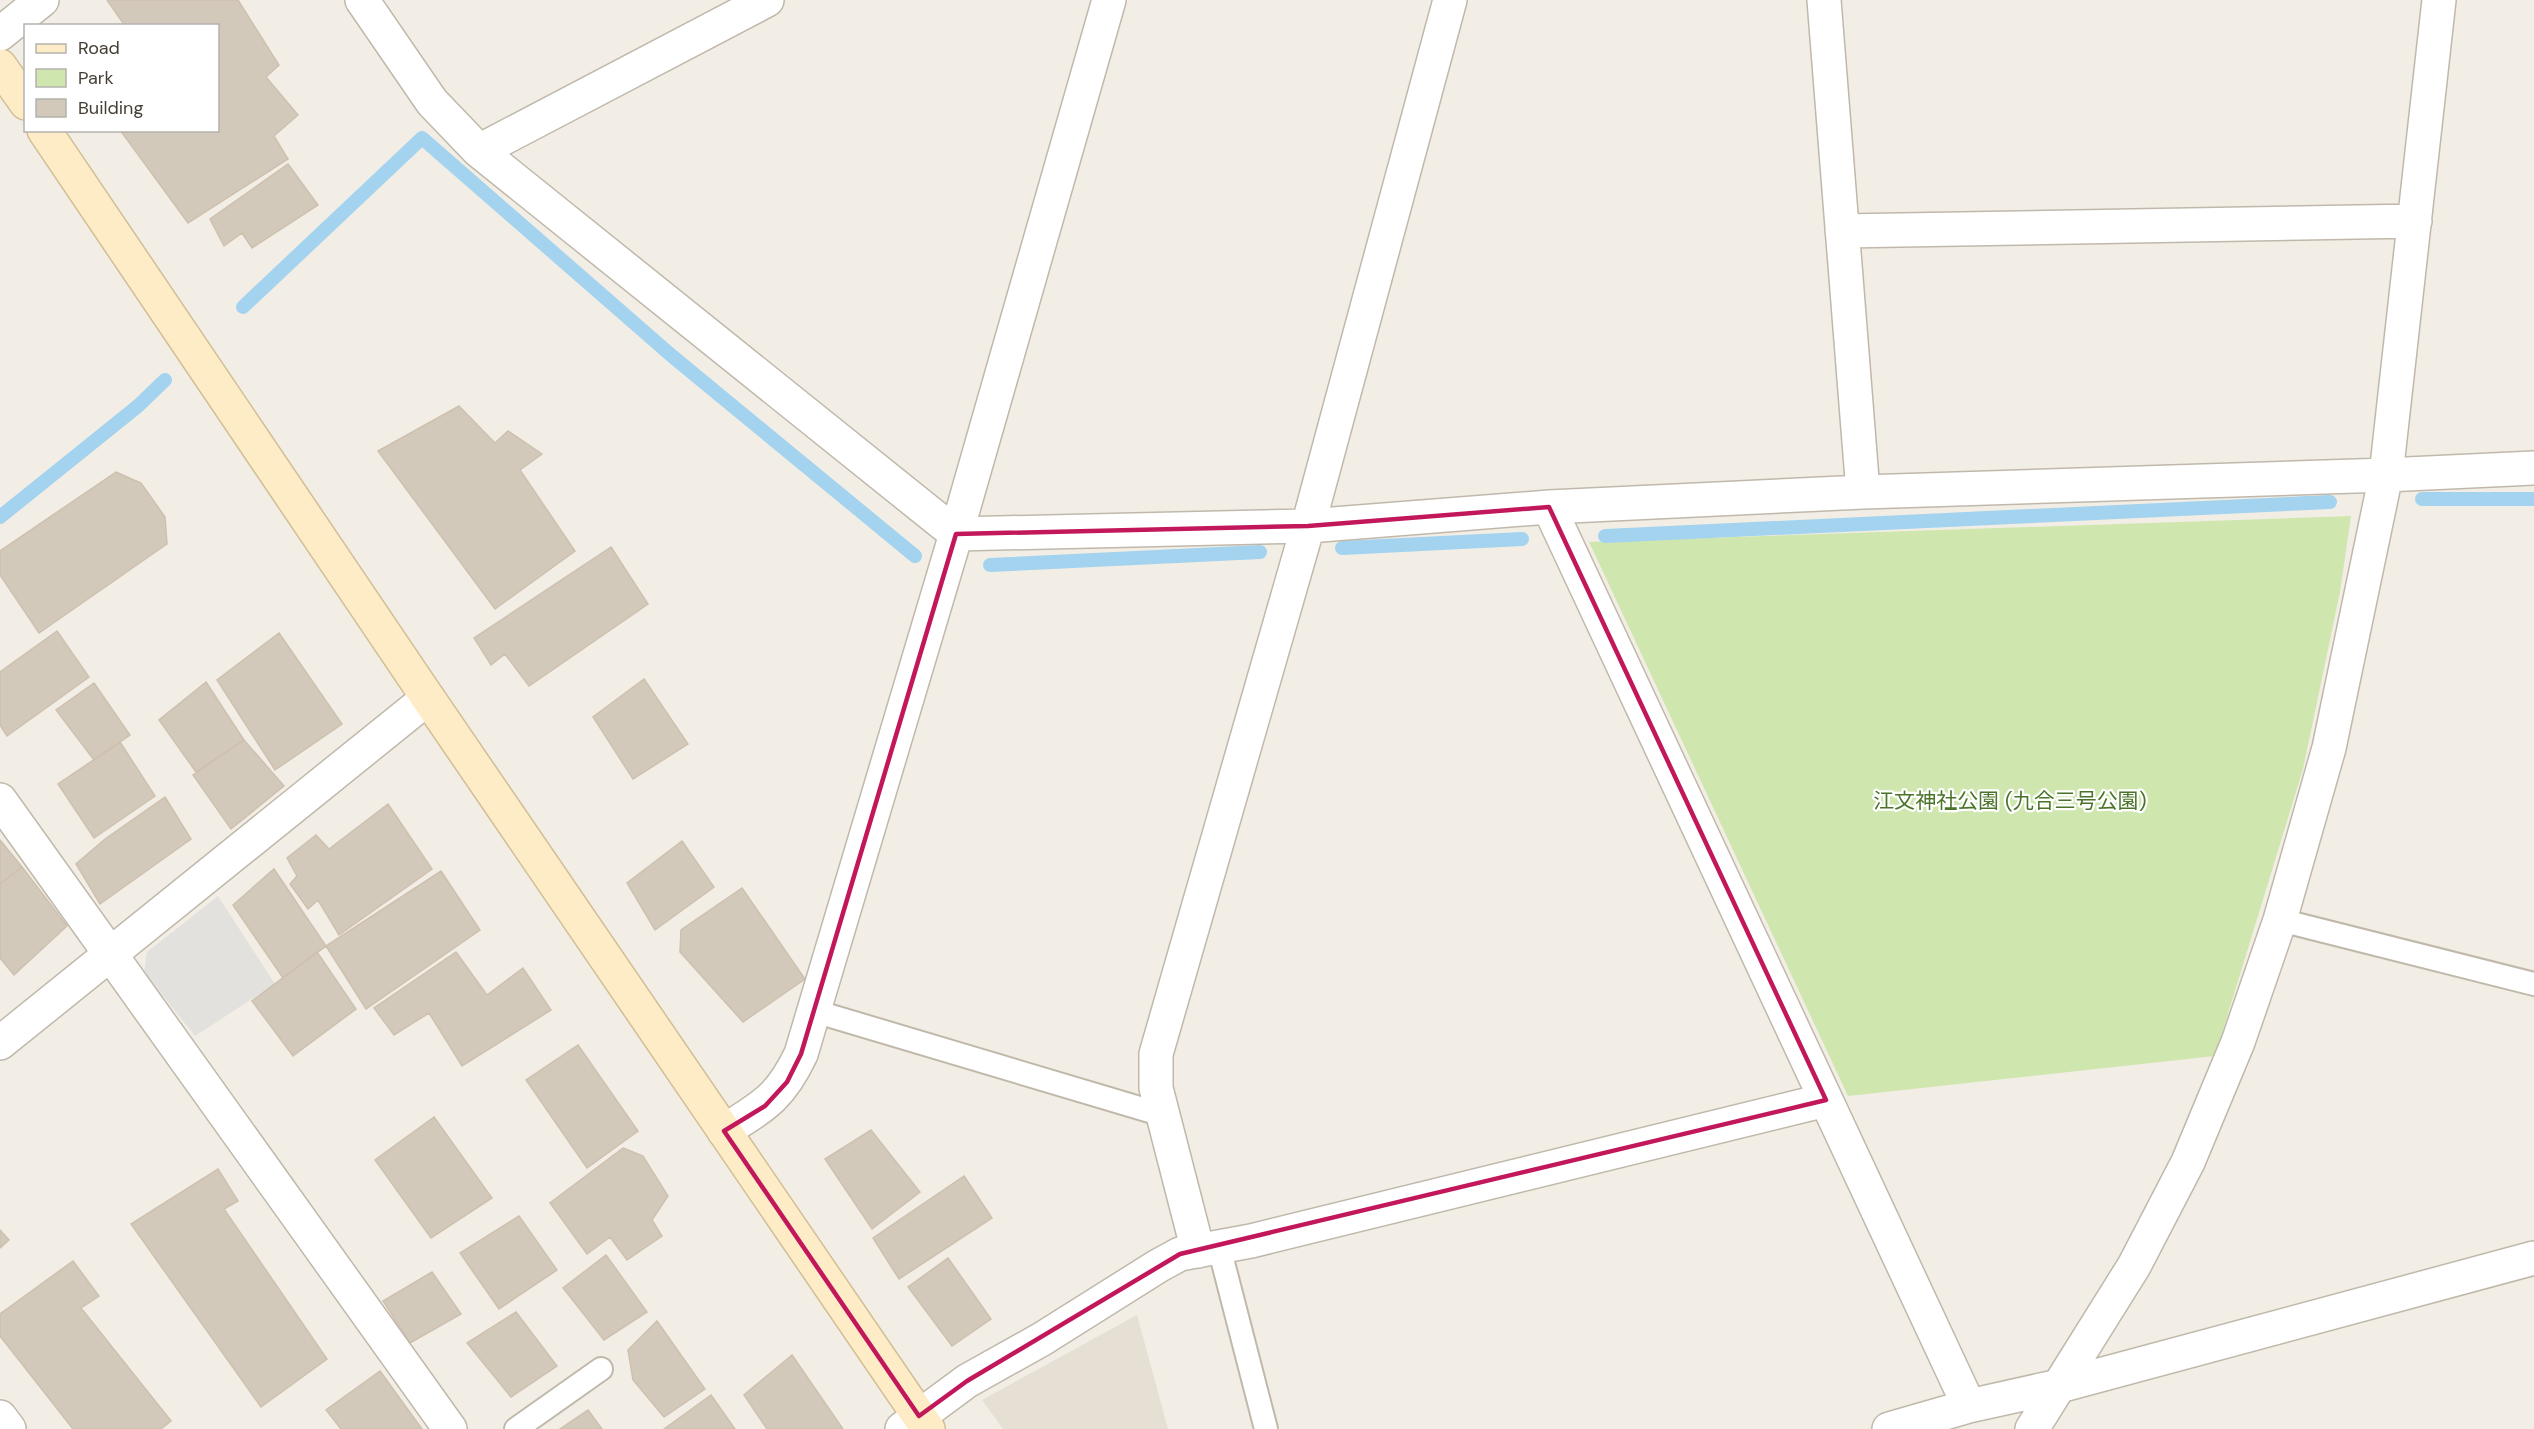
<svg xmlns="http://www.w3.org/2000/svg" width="2534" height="1429" font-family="'DM Sans','Noto Sans JP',sans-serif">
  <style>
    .residential { fill: #e6dfd4 }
    .green { fill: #d0e6af }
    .parking { fill: #e3e1de }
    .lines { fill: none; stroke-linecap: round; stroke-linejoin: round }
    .stream { stroke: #a3d3ee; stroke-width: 14 }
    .building { fill: #d3c9bb; stroke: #cec0af; stroke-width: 1.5 }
    .lane-casing { stroke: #c0b8ab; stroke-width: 26 }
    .street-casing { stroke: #c0b8ab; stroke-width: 36 }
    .secondary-casing { stroke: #d1be96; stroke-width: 36 }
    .lane { stroke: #fff; stroke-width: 22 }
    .street { stroke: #fff; stroke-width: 33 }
    .secondary { stroke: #fdecc5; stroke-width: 33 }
    .marked { fill: none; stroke: #c2185b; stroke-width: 4.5; stroke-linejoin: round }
    .labels { text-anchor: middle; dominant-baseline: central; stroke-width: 4.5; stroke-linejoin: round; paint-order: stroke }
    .park-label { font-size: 21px; fill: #4b742a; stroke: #fff }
  </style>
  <rect width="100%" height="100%" fill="#f2eee5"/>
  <!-- residential -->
  <path class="residential" d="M1137,1315l31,114h-165l-21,-29z"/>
  <!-- green -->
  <path class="green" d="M2351,516l-11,76 -37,177 -88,287 -367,40 -259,-554z"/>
  <!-- parking -->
  <path class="parking" d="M218,896l57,88 -80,52 -51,-64 3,-20z"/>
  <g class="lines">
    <!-- stream -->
    <path class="stream" d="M243,307l179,-169 250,218 243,200
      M2422,499h112
      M0,517l138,-111 27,-26
      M1605,536l725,-34
      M1342,548l180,-9
      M990,565l270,-13"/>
  </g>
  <!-- building -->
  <path class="building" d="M107,0h131l41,65 -13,12 32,38 -24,21 14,23 -100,64 -68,-93h98v-104h-93z
    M288,164l30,41 -66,43 -10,-15 -18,13 -14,-27z
    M459,406l36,37 13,-12 34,23 -22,16 55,81 -80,58 -117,-158z
    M116,472l25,11 24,34 2,27 -128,89 -39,-58v-24z
    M611,547l37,57 -119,82 -24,-32 -14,11 -17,-27z
    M57,631l32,46 -82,59 -7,-11v-53z
    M279,633l63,91 -67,46 -58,-90z
    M644,679l44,65 -55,35 -40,-62z
    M206,682l38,58 -48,32 -37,-52z
    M94,683l36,52 -36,25 -38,-50z
    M244,740l40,46 -53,43 -38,-54z
    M120,742l35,54 -61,42 -36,-54z
    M165,797l26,42 -91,65 -24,-40 29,-25z
    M388,804l44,65 -93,66 -21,-35 -10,9 -18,-25 7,-8 -10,-18 29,-23 13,14z
    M0,840l22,27 -22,17z
    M682,841l32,46 -59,43 -28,-47z
    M22,867l45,59 -53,49 -14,-17v-74z
    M274,869l52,77 -43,32 -50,-73z
    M441,871l39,59 -114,79 -40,-63z
    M742,888l63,91 -62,43 -63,-70 1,-22z
    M317,952l39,57 -63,47 -41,-55z
    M456,952l31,43 36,-27 28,42 -89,56 -33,-53 -35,22 -20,-27z
    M578,1045l60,86 -51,37 -61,-88z
    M434,1117l58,81 -61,40 -56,-78z
    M871,1130l49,62 -48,37 -47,-70z
    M623,1148l20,8 25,40 -16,24 10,16 -35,24 -17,-23 -23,17 -37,-51z
    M218,1169l20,32 -14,8 103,150 -66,48 -130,-183z
    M964,1176l28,42 -93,61 -26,-41z
    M519,1216l38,54 -58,39 -39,-56z
    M0,1230l9,10 -9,8z
    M606,1255l41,57 -43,28 -41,-52z
    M948,1258l43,61 -39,27 -44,-59z
    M73,1261l26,35 -18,12 90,113 -10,8h-88l-73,-93v-22z
    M432,1272l29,42 -51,29 -27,-42z
    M516,1312l41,54 -46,31 -44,-54z
    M657,1321l48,68 -41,28 -31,-37 -5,-30z
    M792,1355l51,74h-76l-23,-34z
    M380,1371l42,58h-81l-15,-19z
    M711,1395l24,34h-71z
    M588,1410l14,19h-42z"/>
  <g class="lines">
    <defs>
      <path id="lane" d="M2280,920l254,64
        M814,1011l349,104
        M1219,1247l47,182
        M516,1429l85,-60"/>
      <path id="street" d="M362,0l70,102 47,49 477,383 352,-8 241,-19 314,-15 523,-17 148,-7
        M1824,0l39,492
        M0,34l42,-34
        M479,151l288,-151
        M1842,231l573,-10
        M1549,507l420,899
        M0,800l450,629
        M0,1043l428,-345
        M724,1131c40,-25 56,-33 77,-77l155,-520 153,-534
        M1198,1251l-42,-163v-34l152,-528 142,-526
        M0,1417l9,12
        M902,1429l65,-48 75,-42 116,-73 22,-12 71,-13 575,-141
        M1889,1429l80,-23 90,-20 475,-128
        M2032,1429l102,-163 54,-104 50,-120 42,-122 49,-172 57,-273 53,-475"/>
      <path id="secondary" d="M0,66l26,37
        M44,130l384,568 500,731"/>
    </defs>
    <!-- lane casing -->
    <use href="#lane" class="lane-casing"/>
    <!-- street casing -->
    <use href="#street" class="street-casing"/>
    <!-- secondary casing -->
    <use href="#secondary" class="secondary-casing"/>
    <!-- lane -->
    <use href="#lane" class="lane"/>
    <!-- street -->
    <use href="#street" class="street"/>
    <!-- secondary -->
    <use href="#secondary" class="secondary"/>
  </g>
  <!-- marked area -->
  <path class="marked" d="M1549,507l277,593 -646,154 -213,127 -48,35 -195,-285 41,-25 22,-24 14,-28 155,-520 352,-8z"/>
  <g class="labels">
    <!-- park labels -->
    <g class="park-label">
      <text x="2010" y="801">江文神社公園 (九合三号公園)</text>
    </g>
  </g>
  <!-- legend -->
  <rect x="24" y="24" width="195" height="108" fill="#ffffff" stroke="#b5b2ae" stroke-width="1.5"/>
  <rect x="36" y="44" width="30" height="9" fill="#fdecc5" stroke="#b5b2ae" stroke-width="1.5"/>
  <text x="78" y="54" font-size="18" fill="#453e35">Road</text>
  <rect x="36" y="69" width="30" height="18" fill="#d0e6af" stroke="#b5b2ae" stroke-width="1.5"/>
  <text x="78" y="84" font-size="18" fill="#453e35">Park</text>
  <rect x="36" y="99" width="30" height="18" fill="#d3c9bb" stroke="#b5b2ae" stroke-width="1.5"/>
  <text x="78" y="114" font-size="18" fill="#453e35">Building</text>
</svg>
